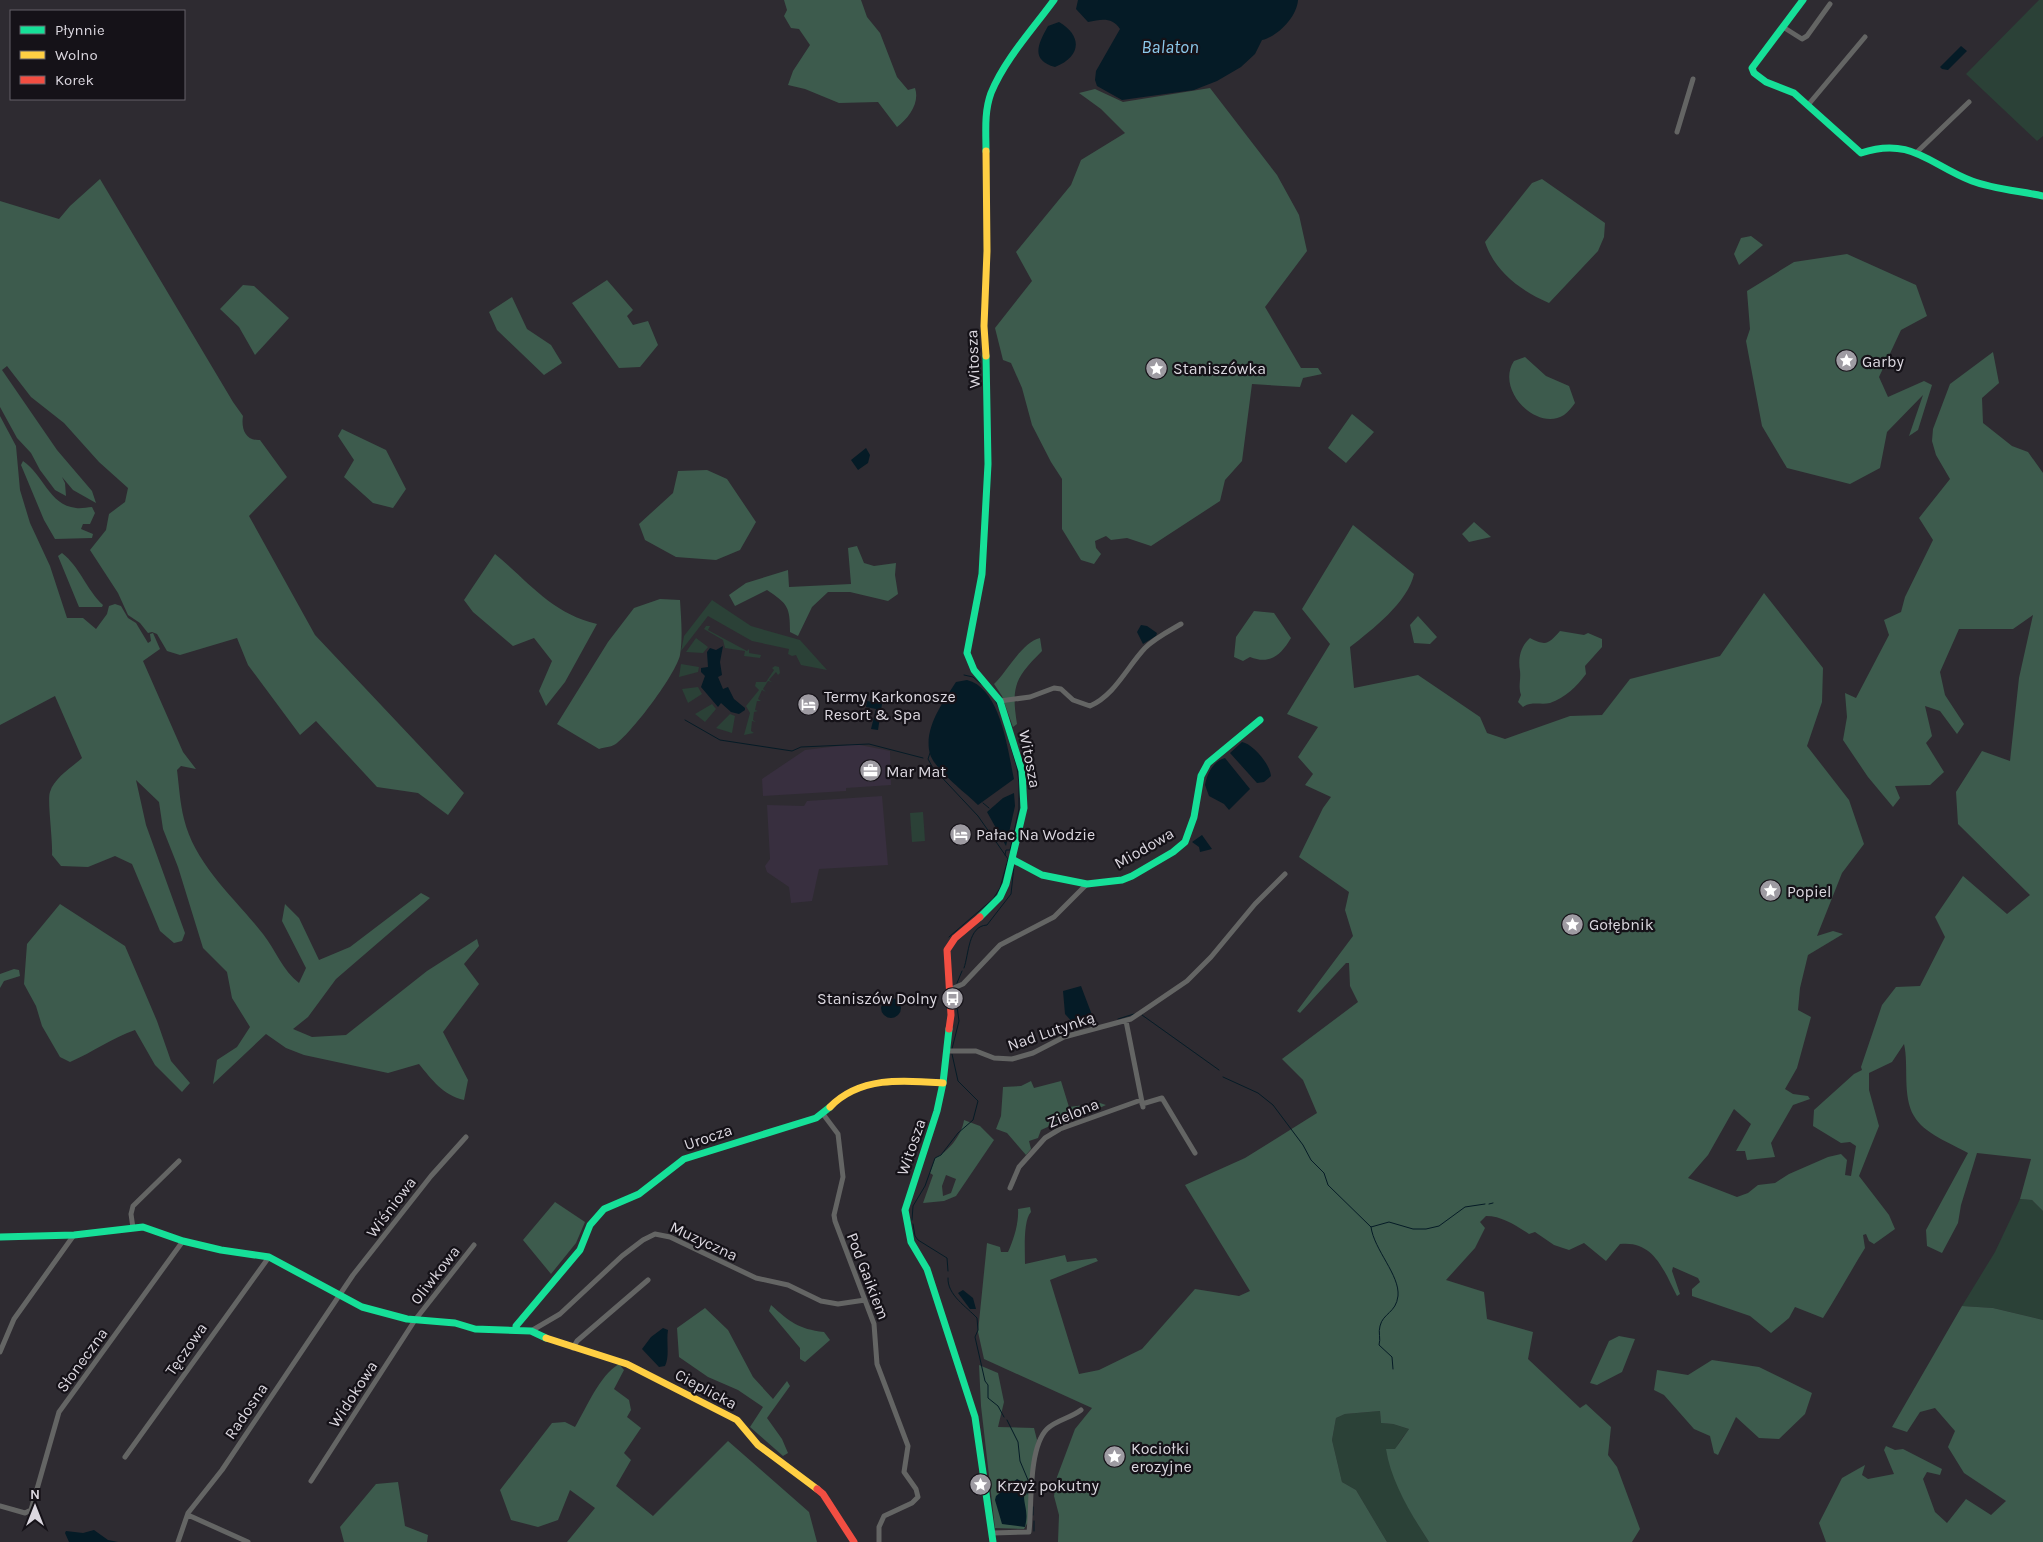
<svg xmlns="http://www.w3.org/2000/svg" width="2043" height="1542" font-family="Karla,sans-serif">
  <style>
    .built { fill: #382f3f }
    .green { fill: #2b4137 }
    .forest { fill: #3d5b4d; fill-rule: evenodd }
    .water { fill: #051b26 }
    .lines { fill: none; stroke-linecap: round; stroke-linejoin: round }
    .stream { stroke: #051b26; stroke-width: 1 }
    .street { stroke: #646564; stroke-width: 5 }
    .fast { stroke: #16e098; stroke-width: 7 }
    .slow { stroke: #ffcf43; stroke-width: 7 }
    .jam { stroke: #f24e42; stroke-width: 7 }
    .labels { text-anchor: middle; dominant-baseline: central; stroke-width: 4.5; stroke-linejoin: round; paint-order: stroke }
    .street-label { font-size: 16px; fill: #dbd7df; stroke: #151218 }
    .poi-label { font-size: 16px; fill: #dbd7df; stroke: #151218; text-anchor: start }
    .water-label { font-size: 18px; font-style: italic; fill: #8cc9eb; stroke: #151218 }
  </style>
  <rect width="100%" height="100%" fill="#2e2b31"/>
  <!-- built -->
  <path class="built" d="M855,744l35,7 1,34 -45,3v3l-83,5 -1,-17 43,-29z
    M882,796l6,69 -69,4 -7,32 -21,2 -2,-16 -22,-15 -2,-6 5,-7 -3,-54 37,1 3,-5z"/>
  <!-- green -->
  <path class="green" d="M2039,0h4v136l-6,5 -71,-67z
    M712,600l39,26 49,14 27,30 -26,-5 -5,-10 -4,1 -4,-2 1,-5 -37,-8 -44,-25 -27,35 3,-15z
    M706,626h4l-2,4 39,21 2,-2v4l12,2 -1,3 -16,-2 1,-5 -20,-3 -2,-8 -19,-11z
    M696,638l12,9 -5,6 -17,-1z
    M681,664l18,3 -1,5 -19,5z
    M775,666l4,1 1,6 -2,2 -2,-3 -7,8 3,2 -4,-1 -5,8 3,3 -4,-2 -4,9 3,2h-4l-2,9 3,1 -4,1 -1,8 3,2 -4,-1 -1,10 3,2 -10,2 6,-22 -4,-7 13,-16 -4,-4 1,-4h10l8,-12 -2,-2z
    M698,687l4,7 -14,9 -6,-14z
    M712,704l4,5 -11,13 -10,-8z
    M730,714l5,2 -3,17 -16,-5z
    M923,812l2,29 -13,1 -2,-29z
    M2020,1199l12,1 11,11v109l-50,-12 -31,-2 33,-54z
    M1380,1411l1,12 12,1 16,5c-4,6 -11,13 -13,20 -10,26 19,71 33,93h-42l-31,-52 -14,-8 -10,-42 4,-22 9,-4z"/>
  <!-- forest -->
  <path class="forest" d="M784,0h77l6,17 13,16 17,44 11,13 7,-2c5,15 -6,30 -18,39l-19,-25 -39,1 -34,-14 -17,-4 5,-14 17,-26 -11,-16 -8,-1 -7,-12 3,-6z
    M1210,88l67,87 22,40 8,36 -42,56 36,61h17l4,6 -19,4 -3,9 -48,-3 -10,77 -17,19 -5,21 -69,45 -24,-8 -16,2 -5,-4 -11,5 1,7 5,6 -7,10 -13,-4 -19,-31v-50l-11,-17 -19,-37 -10,-37 -11,-25 -8,-3 -8,-32 37,-47 -16,-29 55,-67 10,-25 44,-27 -24,-24 -22,-16 16,-4 28,13z
    M100,179l133,223 10,14c-2,12 2,25 17,24l27,37 -38,39 66,119 149,158 -16,22 -30,-22 -41,-6 -61,-66 -16,14 -52,-70 -11,-27 -57,17 -13,-4 -10,-17 -5,-2 -4,1 -8,-10 -12,-8 -10,-22 -28,-43 16,-20 3,-16 16,-12 3,-14 -29,-26 -35,-39 -33,-26 -24,-31 -5,4 55,80 35,41 4,12 -23,-13 -11,-13 3,6 1,13 -11,-6 -15,-20 -9,-17 -14,-15 -17,-31v-206l59,18 11,-13z
    M1542,179l63,44 -1,14 -6,14 -49,52c-28,-12 -54,-31 -64,-61l47,-59z
    M1751,236l12,9 -24,20 -5,-11 7,-16z
    M1847,254l69,31 11,31 -26,14 -22,47 9,20 36,-16 8,4 -14,45 -9,6 14,-41 -36,37 -7,36 -30,16 -63,-16 -25,-42 -16,-85 4,-12 -3,-38 47,-29z
    M607,280l26,30 -6,6 6,9 15,-4 10,24 -18,22 -21,1 -47,-65z
    M243,285l11,1 35,32 -34,37 -16,-28 -19,-18z
    M512,297l15,32 24,16 11,18 -18,12 -47,-45 -8,-18z
    M1993,352l6,31 -17,15 1,25 29,23 16,6 15,21v738l-11,-11 -12,-1 11,-40 -54,-6 -16,52 -3,18 -16,30 -15,-7 -1,-16 42,-77c-16,-9 -45,-20 -54,-37 -12,-20 -5,-51 -10,-72l-12,18 -23,11v17l10,36 -20,50 30,39 6,14 -21,15 -5,-3 -3,-7 -3,1 2,13c-15,24 -27,47 -42,70l-28,-11 -6,11 -18,15 -21,-17 -58,-20v-7l8,-7 -2,-4 -25,-11 -1,4 8,23 -3,2c-13,-25 -23,-56 -57,-52l-14,17 -22,-18 -15,7 -15,-5 -19,-13 -6,2c-14,-9 -27,-18 -43,-18l-6,6 5,6 -10,20 -29,32 38,12 3,27 46,13 -5,27 52,49 6,-4 25,23 -3,28 9,12 23,62 -8,13h-203c-18,-28 -38,-60 -43,-93h9l14,-20 -16,-5 -12,-1 -1,-12 -35,3 -9,4 -4,22 10,42 14,8 31,52h-329l1,-27 -5,-19 3,-19 18,-48 17,-21 -108,-49 -6,-27 9,-89 13,4 1,5h7c6,-13 11,-30 10,-43l12,-2 1,5c-8,8 -6,39 -6,52l40,-9 2,7 29,-4 2,3 -48,19 29,94 20,-4 43,-21 53,-60 44,7 11,-5 -65,-106 60,-27 72,-45 -14,-33 -21,-21 76,-57 -8,-16 -1,-23h-3l-46,50 -3,-2 56,-75 -8,-26 4,-18 -50,-35 24,-49 8,-11 -26,-12 8,-11 -15,-17 20,-30 -31,-13 43,-70 -28,-35 51,-84 61,49c-6,28 -42,56 -64,73l4,41 64,-13 62,42 7,16 18,6 65,-23 32,-1 28,-36 90,-23 44,-63 59,75 -1,34 -15,44 42,54 15,44 -22,29 -25,63 16,-5 10,3 -35,21 -8,33 -2,22 13,7 -14,51 -12,21 8,5 15,2 2,3 -17,6 -22,38 4,14 -28,3 -2,-9h-9l15,-27 -17,-15 -26,46 -20,23 49,19 11,-4 10,-8 17,-2 14,-9 39,-17 13,-3 6,6 -2,15 6,1 5,-30 -6,-4 -9,1 -28,-17 1,-16 40,-36 8,-4 -1,-3 21,-62 14,-18 24,-1 25,-49 -10,-20 28,-41 44,38 23,-19 -72,-71 -2,-32 26,-41 28,10 9,-83 14,-63 -20,14h-54l-19,43 5,23 19,29 -7,10 -17,-23 -15,-5 7,30 -6,7 18,29 -14,13 -35,1 5,12 -7,9 -25,-30 -25,-37 4,-23 -2,-24 11,5 33,-63 -5,-15 17,-8 4,-15 28,-57 -14,-22 31,-39 -14,-24 -4,-14 1,-12 17,-45z
    M1525,357l21,19 23,10 6,17c-3,4 -7,9 -11,12 -27,17 -69,-25 -50,-54z
    M1352,414l22,18 -28,31 -18,-15z
    M0,416l16,30 4,44 10,33 20,43 17,52h16l13,11 11,-15 2,-8 6,-2 6,2 7,12 8,5 12,20 3,-2 -1,-7 3,-1 7,16 -17,12 40,91 13,17 -15,-3 -4,4c2,16 3,33 7,49 11,46 51,79 79,115 12,15 20,37 36,49l7,-15 -24,-47 3,-17 14,14 20,42 31,-13 71,-54 9,5 -94,81 -28,38 -15,12 19,8 34,-2 81,-64 50,-32 2,7 -15,18 15,20 -36,48 25,48 -4,20c-21,-5 -32,-20 -45,-36l-31,9 -84,-18 -18,-7 -20,-14 -53,50 4,-24 20,-13 13,-20 -18,-29 -5,-26 -24,-24 -25,-81 -15,-38 -4,-27 -23,-22 10,45 39,108 -3,8 -8,2 -14,-12 -28,-67 -17,-8 -27,11 -27,-1 -9,-11c1,-15 -5,-55 -2,-63 4,-14 22,-25 32,-34l-27,-62 -55,29z
    M342,429l44,21 20,39 -13,19 -20,-5 -29,-26 10,-17 -16,-24z
    M23,461c20,13 26,44 53,47 5,1 11,-1 16,-1l3,6 -5,11h-7l-2,5 12,5 -1,4 -37,1 -11,-19 -23,-55z
    M707,470l20,9 29,43 -16,28 -24,10 -40,-3 -31,-17 -6,-16 34,-31 5,-22z
    M1474,522l17,15 -22,5 -7,-8z
    M857,546l7,17 10,3 22,-3 -1,12 3,19 -10,7 -38,-9h-22l-16,15 -14,29 -8,-4c0,-25 -2,-28 -23,-42l-32,16 -6,-11 17,-12 42,-13 1,17 62,-3 -3,-36z
    M62,553c18,14 24,36 41,52l-1,2h-23l-21,-51z
    M495,554c35,29 56,59 102,70l-32,58 -19,24 -7,-15 13,-30 -18,-23 -21,8 -40,-34 -9,-12z
    M660,599l20,1c1,18 3,37 0,55 -4,19 -47,76 -63,88 -4,4 -12,4 -18,6l-42,-25 51,-82 26,-34z
    M1254,611l20,2 17,25c-10,17 -21,27 -41,19l-7,4 -9,-4 2,-20z
    M1418,616l19,21 -7,7 -16,-1 -4,-18z
    M1560,631l24,4 4,-2 14,6v8l-17,19 1,8c-9,12 -21,24 -36,29 -9,2 -19,-2 -27,4l-5,-5 3,-7c-3,-9 0,-15 -1,-24 -2,-12 0,-24 10,-33 17,9 19,5 30,-7z
    M1040,638l2,13c-27,27 -31,35 -25,73l-4,3 -11,-31 -8,-12c13,-12 28,-42 46,-46z
    M60,904l65,42 32,75 14,40 19,22 -8,9 -27,-27 -20,-35c-23,8 -42,22 -65,32l-10,-5 -18,-31 -6,-20 -12,-22 3,-40z
    M14,969l5,1 1,6 -16,5 -4,7v-14z
    M1031,1081l3,7 27,-7 8,26 31,-4 6,2 -48,22 -6,-2 -11,5 -3,8 -9,3 2,8 -5,6 -19,-22 -11,-4 5,-13 2,-29 18,-1z
    M964,1120l16,6 14,14 -38,56 -12,5 -21,2 10,-28 -3,-2 5,-15c13,-6 27,-23 29,-38zM946,1175l10,4 -5,14 -8,3 -1,-10z
    M555,1202l30,20 -9,21 -25,31 -28,-34z
    M771,1305c19,17 27,24 53,27l6,8 -25,22 -5,-3v-11l-31,-37z
    M1962,1306l31,2 50,12v222h-217l-7,-19 23,-45 23,-13 -3,10 6,4 26,-5 -10,-24 2,-4 9,4 8,-1 39,20 -2,6 -13,-3 -4,7 12,33 12,11 19,-24 25,16 15,-14 -42,-28 -16,-26 7,-16 -20,-23 -15,4 -13,20 -15,-5z
    M705,1308l23,22 25,47 20,22 14,-18 3,5 -23,32 15,21 6,14 -5,3 -33,-29 13,-20 -25,-17 -30,-13 -29,-20 -2,-29z
    M1619,1336l16,3 -13,33 -25,13 -7,-2 19,-42z
    M1712,1360l47,7 53,26 -7,21 -26,25 -20,-1 -23,-21 -18,38 -4,-2 -4,-17 -16,-7 -30,-34 -10,-5 3,-20 31,5z
    M619,1364l5,6 -10,19 15,11 2,10 -4,7 14,11 -17,25 7,7 -15,26 37,30 75,-75 81,71 8,30h-250l28,-34 -25,-18 -12,30 -20,7 -27,-7 -11,-30 52,-67 13,-1 10,5c12,-20 24,-51 44,-63z
    M979,1365l19,8 6,29 -6,25 36,1 3,12 -7,41 -2,41 -4,7 -29,-1 -14,-122z
    M398,1482l7,44 23,9 -1,7h-83l-4,-15 36,-43z"/>
  <!-- water -->
  <path class="water" d="M1078,0h220c-1,17 -21,37 -36,40l-7,14 -14,13 -24,14 -23,9 -72,10 -25,-14 -2,-6 1,-9 24,-42c-8,-12 -18,-10 -32,-7l-12,-13z
    M1059,22c24,14 22,35 -4,45 -25,-7 -17,-23 -7,-41z
    M1961,46l6,5 -19,19 -6,-1 -2,-2z
    M866,448l4,7 -2,8 -10,7 -7,-10z
    M1141,625l6,1 10,7 -1,3 -13,8 -6,-12z
    M723,646l-3,16 2,13 -4,2 5,12 5,-2 6,12 11,9v2l-6,4 -8,-2 -10,-9 -3,4 -17,-20 4,-11 -4,-4v-4l7,-1 -1,-15 3,-4 6,2z
    M967,680c34,8 41,72 47,99l-36,26c-12,-12 -43,-35 -48,-51 -7,-25 13,-52 26,-72z
    M867,701l15,3 -4,26 -7,-1 5,-20 -10,-2z
    M1242,742c11,2 28,22 29,34l-7,6 -7,1 -27,-30z
    M1225,758l25,31 -21,21 -5,-6 -15,-8 -4,-11c2,-11 8,-24 20,-27z
    M1014,793l1,13 -9,40 -19,-34 16,-14z
    M1202,835l10,14 -12,3 -1,-5 -7,-5z
    M1081,986l11,29 -3,6 -15,3 -9,-10 -2,-23z
    M881 1008a10 10 0 1 1 20 0a10 10 0 1 1-20 0Z
    M963,1290l10,8 3,11h-6l-12,-16z
    M663,1328l5,2c-2,12 2,26 -3,36l-6,1 -17,-18 9,-12z
    M1017,1479l9,5c-6,19 4,23 -1,43l-23,-3 -7,-24 1,-4z
    M94,1530l14,10 10,2h-49l-4,-9 1,-2 17,2z"/>
  <g class="lines">
    <!-- stream -->
    <path class="stream" d="M964,675l9,2 8,7
      M995,700l4,8
      M685,720l35,20 72,11 9,-4 68,-3 54,14
      M930,753l-2,6 5,9 45,48 30,43 -8,29 -7,11 -44,38
      M983,803l6,5
      M1005,855l1,-5h4l9,-41v-26l-2,-15 -12,-42
      M964,968c5,-14 4,-42 23,-43l24,-31 3,-28
      M957,983l5,-12
      M1142,1015l77,55
      M1118,1019l16,-5
      M952,1049l7,-28 -4,-29
      M1223,1077l35,16 15,12 30,40 8,15 13,13 4,12 43,42 18,-5 24,7h13l13,-3 26,-19 20,-3
      M1489,1204l4,-1
      M912,1220l1,-14 12,-20 10,-28 6,-3 17,-22 15,-13 5,-19 -20,-20 -6,-27
      M913,1224l2,12 3,4 29,18 1,13
      M1371,1227c3,23 29,48 27,69 -2,17 -15,17 -18,30 -2,6 1,13 -1,19l13,12 1,12
      M948,1278c-1,17 19,29 29,40l1,12 -3,7 10,44 3,4v13l10,8 6,11
      M1007,1420l11,22 2,19 8,19 -1,14
      M1033,1507v8
      M1034,1521v10"/>
    <!-- street -->
    <path class="street" d="M1783,27l19,12 5,-3 23,-32
      M1808,105l57,-68
      M1677,132l16,-53
      M1916,153l53,-51
      M1000,701l30,-4 24,-9 7,1 12,11 17,6c25,-11 37,-39 55,-58 10,-10 24,-17 36,-24
      M949,990l14,-6 37,-39 54,-28 33,-33
      M1126,1021l17,86
      M947,1051h29l18,7 18,1 21,-6 31,-16 67,-18 56,-38 24,-24 44,-53 30,-30
      M1142,1104l20,-6 33,55
      M823,1114l15,20 5,43 -9,38 1,6 39,103 3,40 31,82 -4,26 12,17 2,8 -6,6 -28,13 -5,11v15
      M1010,1188l9,-21 26,-29 15,-9 81,-29
      M133,1228l-2,-14 2,-8 46,-45
      M531,1331l29,-17 62,-58 21,-16 12,-6 15,3 86,41 32,7 33,16 17,3 27,-4
      M573,1348l4,-7 71,-61
      M0,1352l14,-33 60,-84
      M125,1457l144,-200
      M311,1481l104,-161 59,-75
      M0,1506l25,7 6,-3 28,-98 124,-171
      M188,1515l60,27
      M993,1533l36,-1c3,-26 -1,-84 18,-103 9,-9 24,-11 34,-19
      M178,1542l10,-29 34,-43 131,-195 78,-99 35,-39"/>
    <!-- fast -->
    <path class="fast" d="M1803,0l-51,68 2,5 12,9 28,11 67,60c50,-17 69,12 111,28 21,8 48,10 71,15
      M986,151c0,-19 -2,-39 5,-58 14,-34 42,-64 63,-93
      M1012,859l30,16 45,9 35,-4 10,-4 41,-24 12,-10 9,-25 7,-41 7,-13 52,-43
      M980,917l20,-20 6,-13 18,-76 -2,-37 -22,-70 -26,-31 -7,-17 15,-79 6,-110 -2,-108
      M949,1029l-6,54 -6,28 -32,99 6,32 16,27 48,148 18,125
      M0,1237l74,-2 69,-8 40,14 38,9 48,7 93,50 45,12 48,4 20,6 56,2 15,7
      M517,1330l-1,-4 64,-76 10,-25 14,-16 35,-15 45,-35 132,-41 14,-11"/>
    <!-- slow -->
    <path class="slow" d="M986,356l-2,-30 3,-75 -1,-100
      M830,1107c30,-31 74,-27 113,-24
      M546,1338l81,26 110,56 21,25 59,44"/>
    <!-- jam -->
    <path class="jam" d="M949,1029l2,-14 -4,-65 8,-12 25,-21
      M817,1489l6,5 31,48"/>
  </g>
  <!-- icons -->
  <defs>
    <symbol id="sight-disc" viewBox="-11 -11 22 22"><circle r="9.5" fill="#9e9ba2" stroke="#151218"/><path d="M0-6L1.8-2.2L6-1.7L2.9 1.2L3.7 5.4L0 3.3L-3.7 5.4L-2.9 1.2L-6-1.7L-1.8-2.2Z" fill="#fff"/></symbol>
    <symbol id="hotel-disc" viewBox="-11 -11 22 22"><circle r="9.5" fill="#9e9ba2" stroke="#151218"/><path d="M-6-4.5h1.5V1H6V5H4.5V3h-9V5H-6ZM-4 0a1.8 1.8 0 1 1 3.6 0ZM.5 0V-2.5h3Q6-2.5 6 0Z" fill="#fff"/></symbol>
    <symbol id="office-disc" viewBox="-11 -11 22 22"><circle r="9.5" fill="#9e9ba2" stroke="#151218"/><path d="M-6-3h4V-5.5h4V-3h4V5H-6ZM-1-4.5V-3h2v-1.5ZM-6 0V1H6V0Z" fill="#fff"/></symbol>
    <symbol id="bus-disc" viewBox="-11 -11 22 22"><circle r="9.5" fill="#9e9ba2" stroke="#151218"/><path d="M-5-6H5V4H4V6H2V4H-2V6H-4V4H-5ZM-3.5-4V0h7V-4ZM-3.5 1.2v1.5H-2V1.2ZM2 1.2v1.5H3.5V1.2Z" fill="#fff"/></symbol>
  </defs>
  <g fill-rule="evenodd">
    <use href="#sight-disc" x="1834" y="348" width="25" height="25"/>
    <use href="#sight-disc" x="1144" y="356" width="25" height="25"/>
    <use href="#hotel-disc" x="796" y="692" width="25" height="25"/>
    <use href="#office-disc" x="858" y="758" width="25" height="25"/>
    <use href="#hotel-disc" x="948" y="822" width="25" height="25"/>
    <use href="#sight-disc" x="1758" y="878" width="25" height="25"/>
    <use href="#sight-disc" x="1560" y="912" width="25" height="25"/>
    <use href="#bus-disc" x="940" y="986" width="25" height="25"/>
    <use href="#sight-disc" x="1102" y="1444" width="25" height="25"/>
    <use href="#sight-disc" x="968" y="1472" width="25" height="25"/>
  </g>
  <g class="labels">
    <!-- street labels -->
    <g class="street-label">
      <text transform="translate(973 359) rotate(-93)">Witosza</text>
      <text transform="translate(1030 759) rotate(79)">Witosza</text>
      <text transform="translate(1144 848) rotate(-30)">Miodowa</text>
      <text transform="translate(1051 1031) rotate(-19)">Nad Lutynką</text>
      <text transform="translate(1073 1113) rotate(-22)">Zielona</text>
      <text transform="translate(708 1137) rotate(-19)">Urocza</text>
      <text transform="translate(911 1147) rotate(-71)">Witosza</text>
      <text transform="translate(391 1207) rotate(-53)">Wiśniowa</text>
      <text transform="translate(704 1241) rotate(25)">Muzyczna</text>
      <text transform="translate(435 1275) rotate(-52)">Oliwkowa</text>
      <text transform="translate(868 1276) rotate(69)">Pod Gaikiem</text>
      <text transform="translate(186 1349) rotate(-55)">Tęczowa</text>
      <text transform="translate(82 1360) rotate(-54)">Słoneczna</text>
      <text transform="translate(706 1389) rotate(28)">Cieplicka</text>
      <text transform="translate(353 1394) rotate(-57)">Widokowa</text>
      <text transform="translate(246 1411) rotate(-56)">Radosna</text>
    </g>
    <!-- poi labels -->
    <g class="poi-label">
      <text x="1862" y="361">Garby</text>
      <text x="1173" y="368">Staniszówka</text>
      <text x="824" y="696">Termy Karkonosze<tspan x="824" dy="18">Resort &amp; Spa</tspan></text>
      <text x="886" y="771">Mar Mat</text>
      <text x="976" y="834">Pałac Na Wodzie</text>
      <text x="1787" y="891">Popiel</text>
      <text x="1589" y="924">Gołębnik</text>
      <text x="937" y="998" text-anchor="end">Staniszów Dolny</text>
      <text x="1131" y="1448">Kociołki<tspan x="1131" dy="18">erozyjne</tspan></text>
      <text x="997" y="1485">Krzyż pokutny</text>
    </g>
    <!-- water labels -->
    <g class="water-label">
      <text x="1170" y="47">Balaton</text>
    </g>
  </g>
  <!-- legend -->
  <rect x="10" y="10" width="175" height="90" fill="#151218" stroke="#646168"/>
  <rect x="20" y="26" width="25" height="8" fill="#16e098" stroke="#646168"/>
  <text x="55" y="35" font-size="15" fill="#dbd7df">Płynnie</text>
  <rect x="20" y="51" width="25" height="8" fill="#ffcf43" stroke="#646168"/>
  <text x="55" y="60" font-size="15" fill="#dbd7df">Wolno</text>
  <rect x="20" y="76" width="25" height="8" fill="#f24e42" stroke="#646168"/>
  <text x="55" y="85" font-size="15" fill="#dbd7df">Korek</text>
  <!-- north arrow -->
  <g transform="translate(35 1507)" stroke="#151218" stroke-width="4" paint-order="stroke">
  <path d="M0-4L9 19L0 12L-9 19Z" fill="#dbd7df"/>
  <text y="-8" font-size="14" font-weight="bold" text-anchor="middle" fill="#dbd7df">N</text>
  </g>
</svg>
